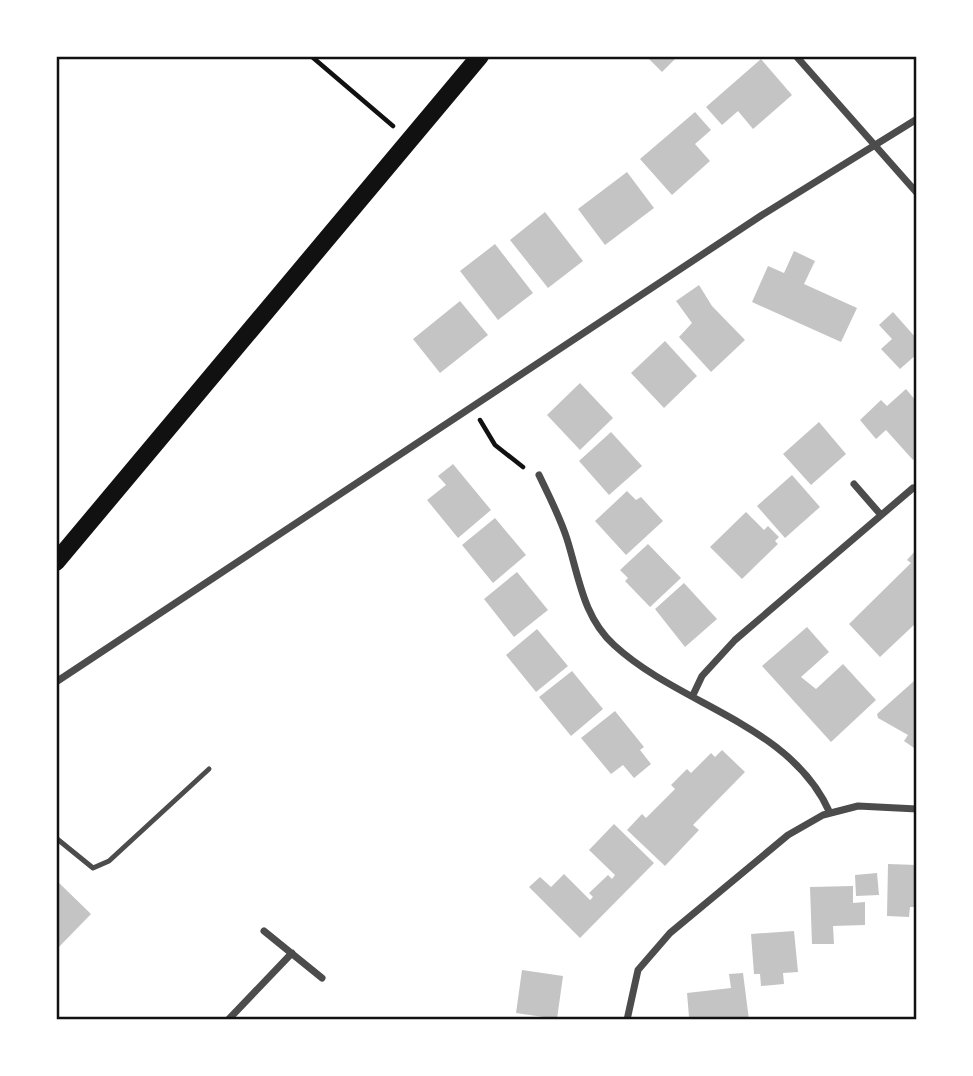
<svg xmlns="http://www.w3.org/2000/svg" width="973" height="1076" font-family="'Golos Text',sans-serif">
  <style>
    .building { fill: #c4c4c4 }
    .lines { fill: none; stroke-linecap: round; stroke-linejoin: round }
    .path { stroke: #111; stroke-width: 4.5 }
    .service { stroke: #4c4c4c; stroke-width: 5 }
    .minor { stroke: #4c4c4c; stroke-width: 7 }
    .primary { stroke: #111; stroke-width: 18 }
    .neatline { fill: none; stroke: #111; stroke-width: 2.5 }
  </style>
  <rect width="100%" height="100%" fill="#fff"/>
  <!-- building -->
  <path class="building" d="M646,56h32l-16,16z
    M761,59l31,36 -39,34 -15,-18 -16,14 -16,-18z
    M695,112l16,18 -16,14 15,17 -38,34 -32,-36z
    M627,172l27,36 -49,37 -27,-36z
    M545,212l38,49 -35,27 -38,-48z
    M495,244l38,49 -35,27 -38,-49z
    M794,251l21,10 -11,23 53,24 -16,34 -89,-40 16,-36 16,7z
    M699,285l13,21 33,34 -34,32 -32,-35 13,-14 -16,-22z
    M460,301l28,34 -48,38 -27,-34z
    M893,312l24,27v15l-17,15 -19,-20 11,-10 -13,-14z
    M665,341l32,35 -33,32 -33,-35z
    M580,383l33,35 -33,32 -33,-35z
    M906,389l11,13v55l-4,3 -27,-30 -10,9 -16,-19 21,-20 6,6z
    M819,422l27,32 -35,31 -28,-31z
    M611,432l31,34 -33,29 -30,-34z
    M453,464l38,46 -33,28 -31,-38 19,-15 -8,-9z
    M792,475l28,32 -35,31 -28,-32z
    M627,491l9,9 5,-3 22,24 -37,34 -31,-34z
    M746,512l18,18 4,-4 11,11 -4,4 3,3 -36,35 -32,-32z
    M495,518l31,37 -33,28 -31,-38z
    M648,544l33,34 -31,29 -25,-26 3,-3 -8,-8z
    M916,550l1,72 -37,35 -31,-33 62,-61 -4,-3z
    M517,572l31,38 -34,27 -30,-38z
    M684,583l33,36 -32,28 -30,-38z
    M807,627l22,25 -28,25 15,12 27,-25 33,36 -45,42 -69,-76z
    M537,629l31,37 -32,26 -30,-37z
    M572,671l31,38 -32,27 -32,-39z
    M914,681l3,4v65l-13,-9 4,-6 -30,-17 -1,-4z
    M615,711l29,36 -4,3 11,14 -17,14 -11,-13 -12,9 -30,-36z
    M722,750l23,22 -52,53 6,5 -34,36 -38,-36 15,-16 4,4 29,-29 -4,-4 16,-16 4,4 20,-20 4,4z
    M614,824l40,39 -74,75 -51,-51 11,-10 11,10 13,-13 26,26 3,-3 -4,-4 19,-18 4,4 3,-4 -26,-25z
    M888,864l29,1v42h-7l-1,10 -22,-1z
    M877,873l2,22 -23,1 -1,-21z
    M56,880l35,34 -35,36z
    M853,886v17l12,-1v23l-32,1 1,18h-22l-2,-57z
    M794,931l4,41 -15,1 1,11 -23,2 -1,-12h-6l-3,-40z
    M522,970l41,6 -6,43 -41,-6z
    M743,973l6,47h-68l8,-3 -2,-24 44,-5 -2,-14z"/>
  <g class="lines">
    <!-- path -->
    <path class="path" d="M311,56l82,70
      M480,420l15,25 28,22"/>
    <!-- service -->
    <path class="service" d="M56,838l37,30 16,-7 100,-92"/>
    <!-- minor -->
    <path class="minor" d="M796,56l121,137
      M539,475c10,21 21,42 28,64 12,38 16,78 47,106 66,61 177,79 216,168
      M854,484l27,31
      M56,682l706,-467 155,-96
      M693,695l9,-19 33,-36 178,-152
      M264,931l58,47
      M228,1020l64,-67
      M627,1020l11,-50 32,-37 118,-98 35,-20 35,-9 59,3"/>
    <!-- primary -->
    <path class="primary" d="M56,562l424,-506"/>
  </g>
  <!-- border -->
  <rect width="973" height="1076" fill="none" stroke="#ffffff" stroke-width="116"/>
  <rect x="58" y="58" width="857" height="960" class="neatline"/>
</svg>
